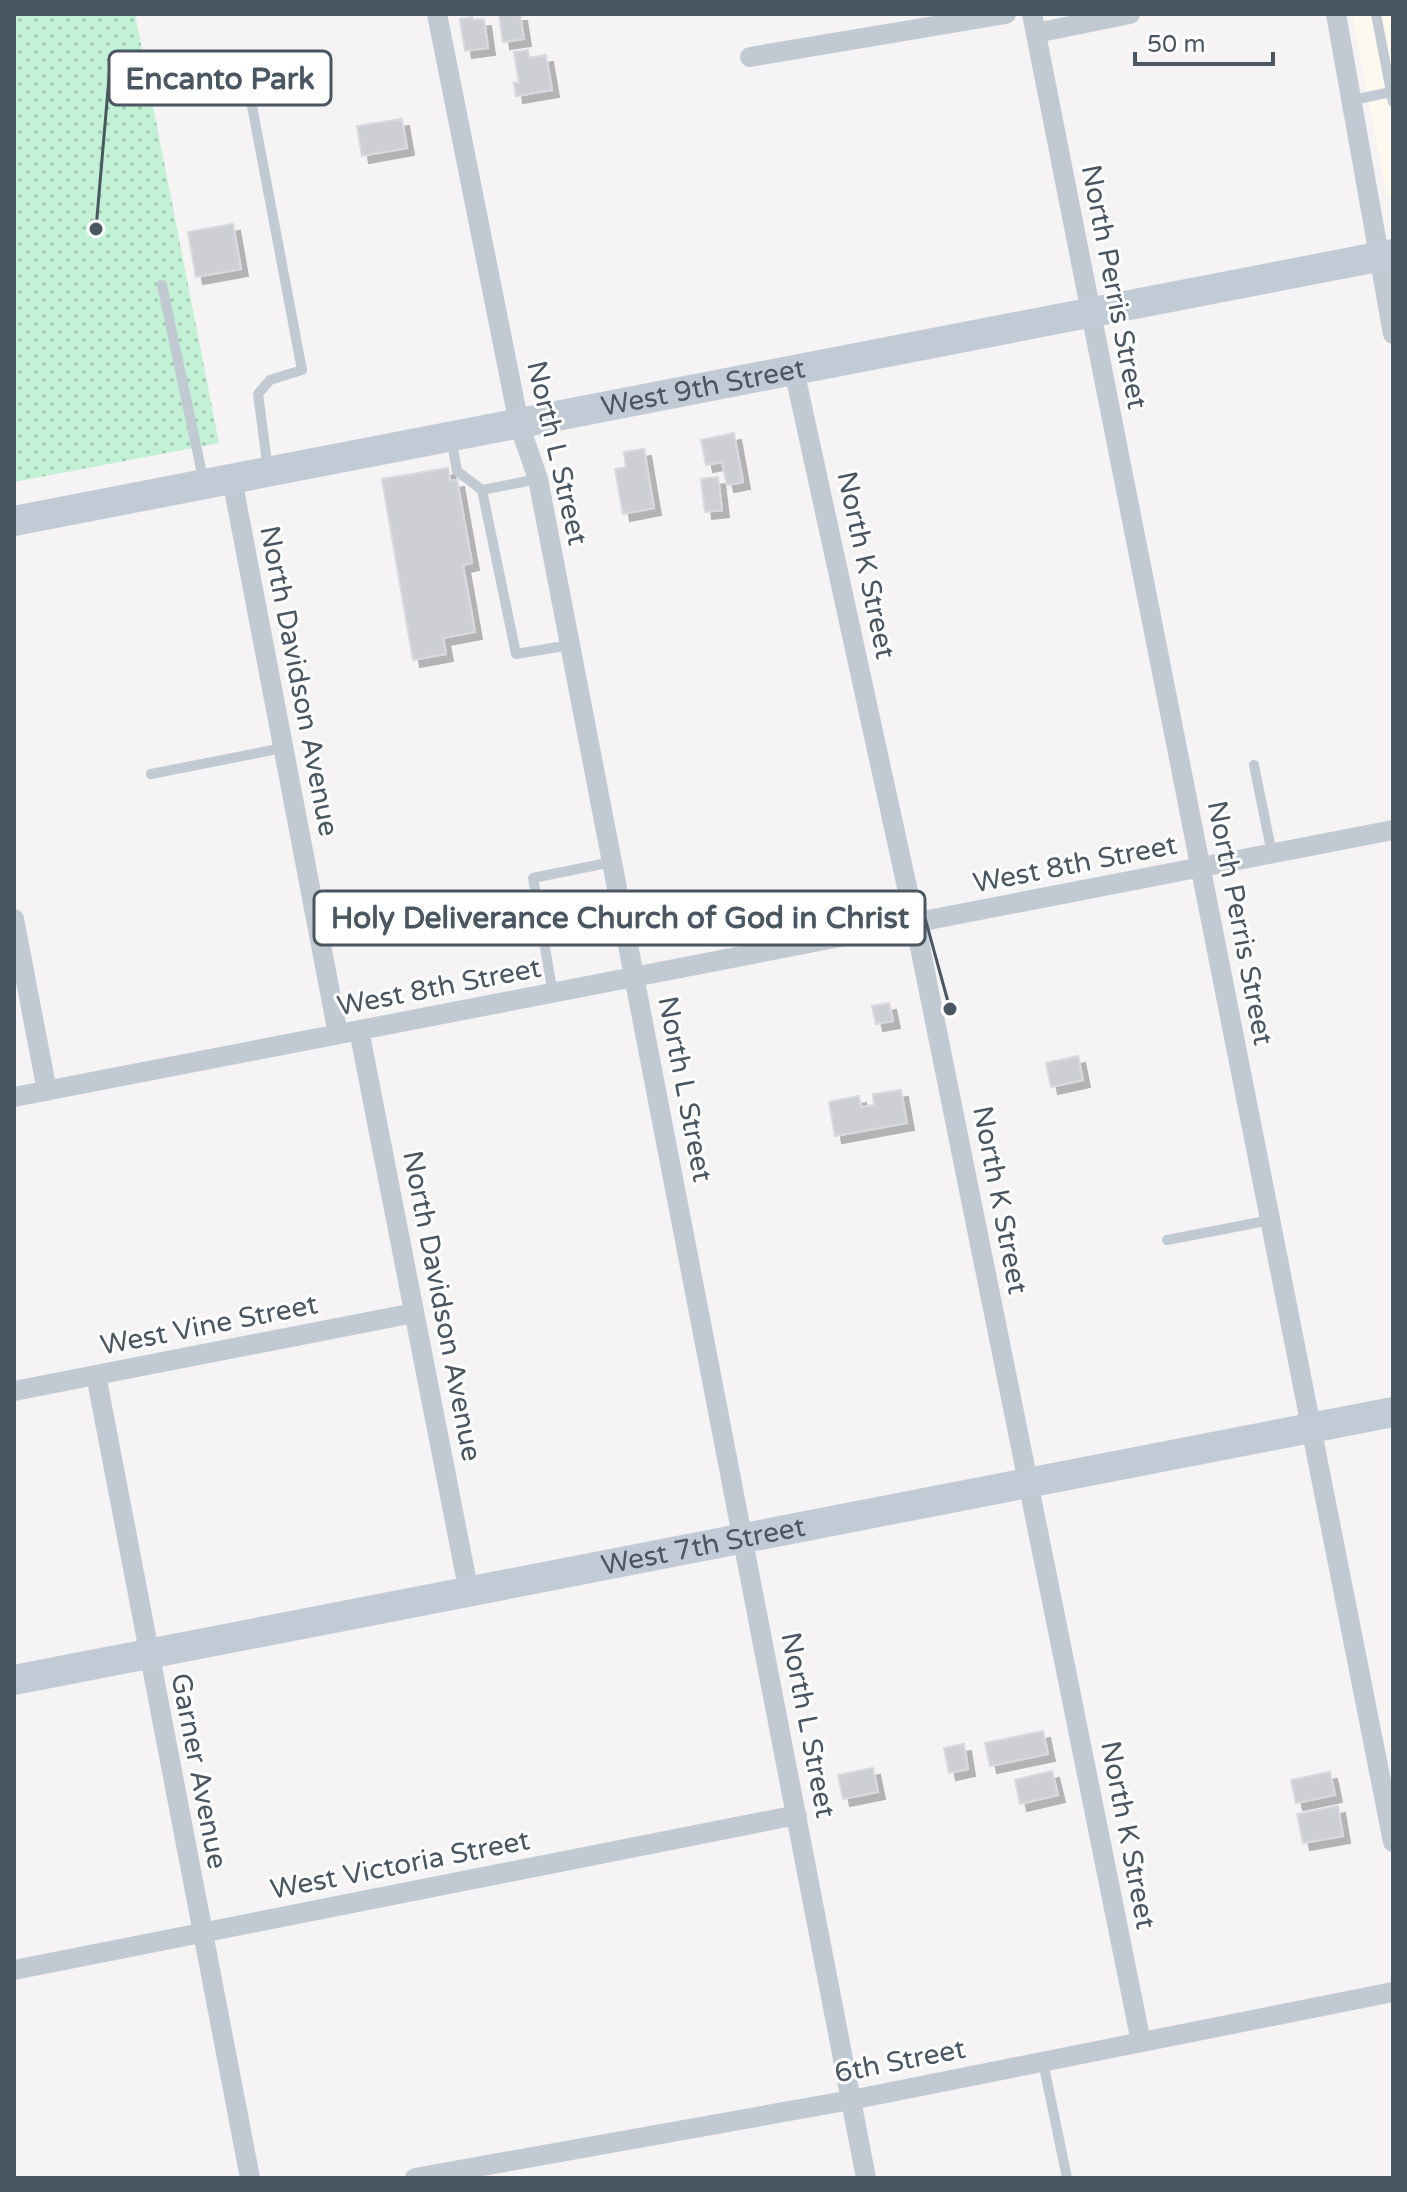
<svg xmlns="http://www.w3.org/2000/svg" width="1407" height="2192" font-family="'Varela Round',sans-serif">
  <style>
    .commercial { fill: #fdf9ef }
    .park { fill: url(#park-dots) }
    .building { fill: #cdcfd5; stroke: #d7d9de; stroke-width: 2; filter: url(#shadow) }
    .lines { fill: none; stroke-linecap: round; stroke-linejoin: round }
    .lane { stroke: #c1cad2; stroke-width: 10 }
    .street { stroke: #c1cad2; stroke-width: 20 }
    .secondary { stroke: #c1cbd6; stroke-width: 30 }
    .labels { text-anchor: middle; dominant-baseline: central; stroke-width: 6; stroke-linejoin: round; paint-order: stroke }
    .street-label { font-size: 28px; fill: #4a5661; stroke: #fff }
    .leader { fill: none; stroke: #4a5661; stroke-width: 3 }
    .callout-dot { fill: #4a5661; stroke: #fff; stroke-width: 3 }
    .callout { fill: #fff; stroke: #4a5661; stroke-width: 3 }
    .callout-label { font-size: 30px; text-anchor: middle; font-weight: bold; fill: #4a5661 }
  </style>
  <defs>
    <pattern id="park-dots" width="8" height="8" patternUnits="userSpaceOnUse" patternTransform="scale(2)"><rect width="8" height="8" fill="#c3f1d5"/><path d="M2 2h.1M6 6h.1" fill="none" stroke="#a0c6b0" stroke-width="1.8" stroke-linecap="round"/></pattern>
    <filter id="shadow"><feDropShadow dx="7" dy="7" stdDeviation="0" flood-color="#0004"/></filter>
  </defs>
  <rect width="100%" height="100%" fill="#f5f3f3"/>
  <!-- commercial -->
  <path class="commercial" d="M1352,14h41v182h-6z"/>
  <!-- park -->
  <path class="park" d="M14,14h121l84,429 -205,39z"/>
  <!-- building -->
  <path class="building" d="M499,14h21l4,25 -21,3z
    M472,17l1,3 11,-1 4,29 -23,3 -5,-32z
    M528,50l1,8 17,-3 6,35 -36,6 -2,-13h5l-5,-31z
    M402,119l5,29 -45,8 -5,-30z
    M233,224l8,45 -45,8 -8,-45z
    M734,433l9,49 -16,3 -5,-23 -16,3 -5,-25z
    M644,449l10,59 -31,6 -8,-45 11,-2 -2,-15z
    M448,468l2,13 7,-1 15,83 -9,2 12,67 -32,6 3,16 -33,6 -31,-181z
    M718,477l4,33 -17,2 -4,-33z
    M889,1003l4,18 -17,3 -4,-18z
    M1078,1056l5,24 -32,7 -5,-24z
    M901,1090l6,33 -72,13 -6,-34 30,-6 2,11 13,-2 -1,-11z
    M1043,1731l5,23 -58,12 -5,-23z
    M964,1744l4,25 -19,4 -5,-25z
    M873,1768l5,24 -35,7 -5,-24z
    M1052,1771l6,24 -38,9 -5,-24z
    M1330,1772l5,23 -39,8 -5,-23z
    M1338,1806l5,30 -40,7 -6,-29z"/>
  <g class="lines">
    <!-- lane -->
    <path class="lane" d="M1376,14l15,78
      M245,69l57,301 -32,10 -12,14 10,76
      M1353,100l38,-8 2,10
      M162,285l42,198
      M451,438l6,33 25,19 34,164 54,-9
      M482,490l56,-11
      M1254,765l18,89
      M151,774l132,-26
      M553,994l-20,-116 79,-16
      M1167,1240l104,-20
      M1043,2062l24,116"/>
    <!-- street -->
    <path class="street" d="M437,14l82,410 19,55 328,1699
      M1032,14l361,1828
      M1336,14l57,320
      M1036,33l94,-19
      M750,57l256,-43
      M794,370l125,572 222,1100
      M232,479l106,555
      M14,919l33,172
      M359,1030l110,563
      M14,1097l1379,-267
      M96,1375l154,803
      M14,1391l400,-78
      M14,1970l783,-155
      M415,2178l436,-78 542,-108"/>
    <!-- secondary -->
    <g class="secondary">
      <path id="s1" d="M14,521l1379,-267"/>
      <path id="s2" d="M14,1680l1379,-268"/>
    </g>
  </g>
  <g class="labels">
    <!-- street labels -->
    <g class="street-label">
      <text transform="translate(1114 287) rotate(79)">North Perris Street</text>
      <text stroke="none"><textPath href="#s1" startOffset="702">West 9th Street</textPath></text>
      <text transform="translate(557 453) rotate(77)">North L Street</text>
      <text transform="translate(866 565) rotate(78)">North K Street</text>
      <text transform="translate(299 681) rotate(79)">North Davidson Avenue</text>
      <text transform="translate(1075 864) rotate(-11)">West 8th Street</text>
      <text transform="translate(1240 923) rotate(79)">North Perris Street</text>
      <text transform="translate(439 987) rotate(-11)">West 8th Street</text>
      <text transform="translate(685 1089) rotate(79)">North L Street</text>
      <text transform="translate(1000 1200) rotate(79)">North K Street</text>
      <text transform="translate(442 1306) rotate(79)">North Davidson Avenue</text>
      <text transform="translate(209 1325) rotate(-11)">West Vine Street</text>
      <text stroke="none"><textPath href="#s2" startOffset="702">West 7th Street</textPath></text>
      <text transform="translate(808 1725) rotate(79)">North L Street</text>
      <text transform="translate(199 1771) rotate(79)">Garner Avenue</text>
      <text transform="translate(1128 1835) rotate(79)">North K Street</text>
      <text transform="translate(400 1865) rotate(-11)">West Victoria Street</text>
      <text transform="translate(900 2061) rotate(-11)">6th Street</text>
    </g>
  </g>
  <!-- callouts -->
  <path class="leader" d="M96 229L109 78M950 1009L925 918"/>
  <g class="callout-dot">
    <circle cx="96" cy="229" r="8"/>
    <circle cx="950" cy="1009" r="8"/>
  </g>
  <g class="callout">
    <rect x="109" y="51" width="222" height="54" rx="8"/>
    <rect x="314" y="891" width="611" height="54" rx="8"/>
  </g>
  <g class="callout-label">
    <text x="220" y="89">Encanto Park</text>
    <text x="620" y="928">Holy Deliverance Church of God in Christ</text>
  </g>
  <!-- border -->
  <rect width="1407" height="2192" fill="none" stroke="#4a5661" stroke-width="32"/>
  <!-- scale -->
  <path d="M1135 52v12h138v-12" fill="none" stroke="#4a5661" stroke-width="4"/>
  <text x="1147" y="52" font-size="24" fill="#4a5661" stroke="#ffffff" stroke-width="6" paint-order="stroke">50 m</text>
</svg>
